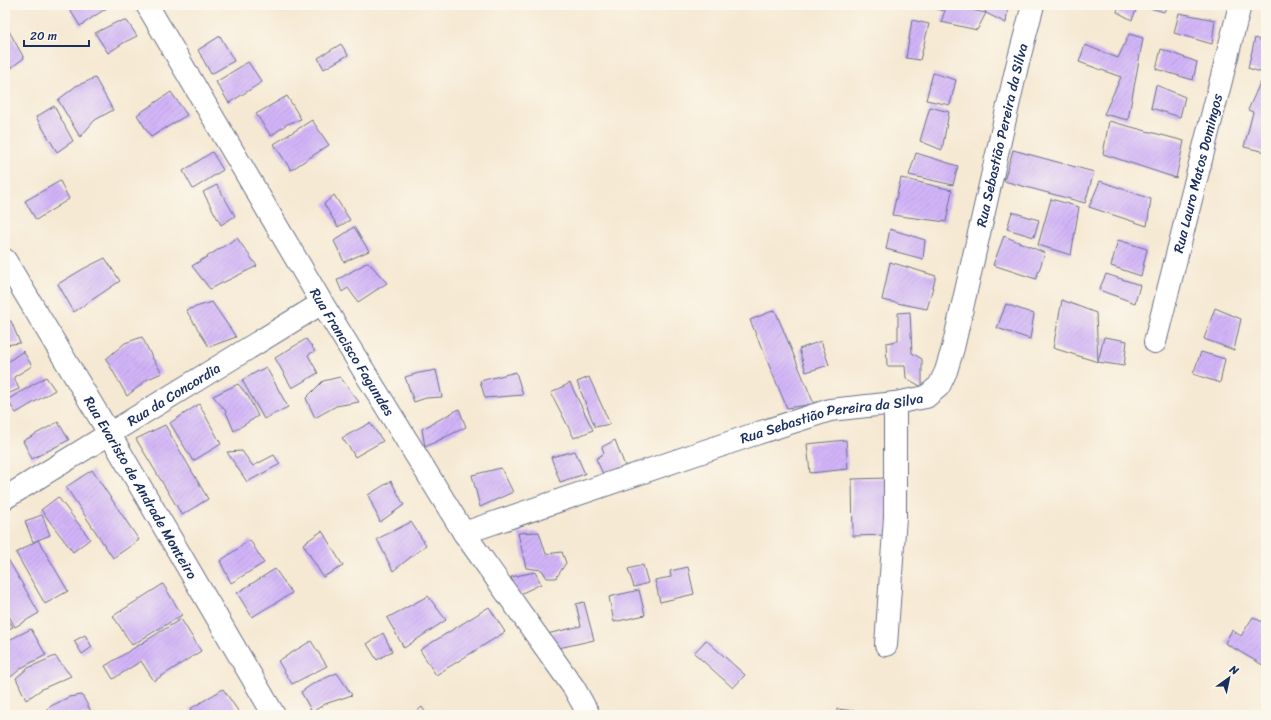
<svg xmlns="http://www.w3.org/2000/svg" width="1271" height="720" font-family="Sriracha,sans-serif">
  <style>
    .building { fill: url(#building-hatch) }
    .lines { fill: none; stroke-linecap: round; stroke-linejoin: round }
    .minor-casing { stroke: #687087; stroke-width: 24 }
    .minor { stroke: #fff; stroke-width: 22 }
    .labels { text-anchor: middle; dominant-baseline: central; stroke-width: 3; stroke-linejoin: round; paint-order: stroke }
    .street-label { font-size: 14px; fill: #1b2f5e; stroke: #fbf7ec }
  </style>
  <defs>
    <pattern id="building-hatch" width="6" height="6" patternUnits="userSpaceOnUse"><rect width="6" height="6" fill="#d1b4f8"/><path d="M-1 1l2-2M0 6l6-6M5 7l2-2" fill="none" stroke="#b39bd7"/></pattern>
  </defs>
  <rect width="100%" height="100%" fill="#fbf7ec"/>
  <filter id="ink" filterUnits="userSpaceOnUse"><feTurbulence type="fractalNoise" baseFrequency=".025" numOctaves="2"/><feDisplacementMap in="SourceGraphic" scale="8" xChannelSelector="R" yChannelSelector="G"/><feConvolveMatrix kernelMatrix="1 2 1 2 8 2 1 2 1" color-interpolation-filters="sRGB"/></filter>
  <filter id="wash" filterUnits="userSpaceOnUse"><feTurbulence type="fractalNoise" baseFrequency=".012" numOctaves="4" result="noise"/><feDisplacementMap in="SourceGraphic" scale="16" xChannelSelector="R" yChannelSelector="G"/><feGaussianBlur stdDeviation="0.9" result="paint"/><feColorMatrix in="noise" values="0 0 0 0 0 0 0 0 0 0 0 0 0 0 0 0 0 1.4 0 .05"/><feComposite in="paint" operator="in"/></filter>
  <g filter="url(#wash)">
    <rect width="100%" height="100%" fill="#f6e9d3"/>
    <g id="blocks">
      <!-- building -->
      <path class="building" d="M67,5h44l-31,21z
        M927,5h20l-4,6z
        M947,5l39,8 -9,17 -36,-8z
        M983,5h25l-2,18 -20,-10z
        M1119,5h19l-6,15 -15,-8z
        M1148,5h19l-3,7 -17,-5z
        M1179,13l36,7 -3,24 -38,-11z
        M912,20l17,4 -9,36 -14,-2z
        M127,21l10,15 -12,6 -17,11 -13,-20 22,-11z
        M5,24l19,34 -13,10 -6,-9z
        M1129,34l14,4 -15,82 -24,-6 17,-37 -42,-15 6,-17 33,13z
        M220,36l14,25 -23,13 -13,-24z
        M1255,38l11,5v31l-18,-6z
        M341,44l7,11 -24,14 -6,-11z
        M1161,49l36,13 -4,18 -37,-11z
        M248,62l14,20 -33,21 -13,-21z
        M933,73l23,7 -6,25 -24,-5z
        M95,78l18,32 -18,10 -15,17 -22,-37 18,-14z
        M1260,83l6,2v67l-22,-5 9,-35 -5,-2z
        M1156,85l29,12 -5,20 -29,-9z
        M171,92l16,23 -36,22 -14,-22z
        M287,96l14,23 -14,5 -16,12 -15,-22z
        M54,106l19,35 -16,11 -21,-35z
        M930,107l19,5 -7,38 -22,-9z
        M312,120l17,25 -38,25 -17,-26z
        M1109,121l75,20 -8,37 -73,-24z
        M1013,150l81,22 -9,31 -81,-22z
        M212,152l11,18 -30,19 -10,-18z
        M916,153l42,13 -5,19 -44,-10z
        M901,178l51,12 -6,32 -54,-7z
        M60,181l9,18 -33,21 -11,-19z
        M1100,181l51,18 -4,27 -58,-19z
        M217,185l18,31 -14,9 -18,-33z
        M334,195l16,25 -12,7 -14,-23z
        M1051,199l28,8 -8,48 -33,-10z
        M1012,212l27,8 -5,17 -27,-8z
        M354,227l15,24 -25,11 -10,-21z
        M890,229l35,11 -2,19 -37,-10z
        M1004,236l41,17 -9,26 -43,-14z
        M237,238l20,28 -47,23 -18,-23z
        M1118,240l29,9 -6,27 -30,-10z
        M105,258l15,23 -46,31 -16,-28 25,-15z
        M368,262l19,21 -29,19 -10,-14 -6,4 -5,-12z
        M890,262l46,14 -9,33 -45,-9z
        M1106,274l34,11 -5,18 -36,-13z
        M1062,300l34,13 2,49 -45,-14z
        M212,302l24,35 -27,10 -23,-37z
        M1006,304l28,10 -4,25 -33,-11z
        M1215,308l26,11 -7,31 -30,-11z
        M775,310l39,94 -27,4 -37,-88z
        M910,312l2,41 10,6v28l-16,-9 -1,-12h-18l-1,-23 12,-2v-28z
        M5,321h6l9,22 -15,2z
        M142,337l11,22 9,14 -14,6 -21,17 -21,-37 19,-16z
        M1104,337l23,4 -3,25 -26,-4z
        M306,339l9,12 -7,4 10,18 -26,15 -17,-30z
        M821,341l8,24 -23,7 -7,-23z
        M23,351l9,15 -18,11 5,12 -14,6v-31z
        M1201,352l24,7 -5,24 -27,-9z
        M266,367l22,40 -24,12 -22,-39z
        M436,370l6,27 -16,1 -12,4 -9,-25 14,-4z
        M516,372l7,23 -38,3 -5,-17z
        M46,377l9,13 -39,23 -9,-13z
        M340,377l19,25 -23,4 -21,12 -9,-20 17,-17z
        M589,377l21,47 -15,3 -18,-45z
        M570,383l23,47 -19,8 -23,-45z
        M238,384l10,12 10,20 -24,15 -9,-21 -12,-14z
        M199,404l22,40 -28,17 -23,-38z
        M459,409l7,18 -41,20 -3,-18z
        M58,422l11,18 -37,19 -9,-18z
        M370,423l13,18 -28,16 -4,-7 -9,-12z
        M165,425l43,74 -26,16 -46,-76z
        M615,440l10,26 -21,10 -8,-17 8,-6 -2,-6z
        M846,440l2,29 -38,4 -3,-29z
        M242,451l11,15 21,-11 6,9 -33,18 -20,-30z
        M575,451l10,23 -25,8 -9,-25z
        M501,468l12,24 -33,15 -8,-32z
        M92,470l47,70 -26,18 -47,-71z
        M888,478l2,57 -37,1 -1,-57z
        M391,481l13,24 -24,17 -12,-27z
        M58,497l32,42 -17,13 -32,-42z
        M42,515l8,20 -17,7 -8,-21z
        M411,522l15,23 -33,26 -16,-32z
        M322,531l21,35 -20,11 -20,-33z
        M539,532l7,22 16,-2 4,11 -10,15h-9l-5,-8 -16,-2 -8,-35z
        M38,540l30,51 -23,13 -29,-51z
        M250,540l14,23 -33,20 -11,-22z
        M5,554l34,59 -24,14 -10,-18z
        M643,565l5,18 -14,4 -6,-18z
        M688,567l6,27 -34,8 -5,-22 16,-3 -1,-6z
        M275,569l17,24 -40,24 -15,-24z
        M535,572l6,12 -23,11 -7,-18z
        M163,584l19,31 -50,30 -19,-29z
        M639,590l6,25 -31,7 -5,-25z
        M428,596l18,24 -42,28 -17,-30z
        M584,602l10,38 -44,10 -3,-16 34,-8 -5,-22z
        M489,607l16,25 -69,43 -16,-25z
        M5,614l8,13 -8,4z
        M1253,617l13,7v43l-41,-24 7,-13 9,6z
        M181,619l20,32 -47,30 -13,-20 -28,18 -8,-13z
        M31,629l15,26 -23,12 -16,13 -2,-4v-34z
        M383,633l9,18 -15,9 -10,-16z
        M85,635l7,12 -10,7 -8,-13z
        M706,640l39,35 -12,13 -39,-35z
        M311,641l16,25 -35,18 -14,-23z
        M55,656l16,20 -29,13 -16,11 -10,-22 12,-10z
        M337,673l15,22 -27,9 -13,8 -11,-20 13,-9z
        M223,689l18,26h-46l-5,-6z
        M82,695l11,20h-51l9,-9 18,-9z
        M422,707l5,8h-15z
        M837,709l28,3v3h-28z
        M364,711l3,4h-13z"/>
    </g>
  </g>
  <g filter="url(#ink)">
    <use href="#blocks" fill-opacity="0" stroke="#687087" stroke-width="1"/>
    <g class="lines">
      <defs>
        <g id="minor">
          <path id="s1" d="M147,5l175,298 142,230 110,155 15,27"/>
          <path id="s2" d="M5,260l104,173 165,282"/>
          <path id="s3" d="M1155,342l85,-337"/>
          <path id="s4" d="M5,498l317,-195"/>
          <path id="s5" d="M464,533l285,-97 81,-26 65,-7 31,-6 13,-11 7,-15 7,-23 64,-282 16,-61"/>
          <path d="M886,645l9,-128v-114"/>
        </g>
      </defs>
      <!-- minor casing -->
      <use href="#minor" class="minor-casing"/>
      <!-- minor -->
      <use href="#minor" class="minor"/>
    </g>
  </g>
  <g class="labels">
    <!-- street labels -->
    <g class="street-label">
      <text stroke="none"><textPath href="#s5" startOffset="759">Rua Sebastião Pereira da Silva</textPath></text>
      <text stroke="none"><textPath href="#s3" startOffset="174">Rua Lauro Matos Domingos</textPath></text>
      <text stroke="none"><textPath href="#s1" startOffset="403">Rua Francisco Fagundes</textPath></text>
      <text stroke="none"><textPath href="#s4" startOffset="198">Rua da Concordia</textPath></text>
      <text stroke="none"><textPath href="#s5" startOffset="386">Rua Sebastião Pereira da Silva</textPath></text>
      <text stroke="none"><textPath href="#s2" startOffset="265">Rua Evaristo de Andrade Monteiro</textPath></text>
    </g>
  </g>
  <!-- margin -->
  <rect width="1271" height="720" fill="none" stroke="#fbf7ec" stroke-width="20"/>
  <!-- north arrow -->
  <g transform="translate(1229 678) rotate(33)" stroke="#fbf7ec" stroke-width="3" paint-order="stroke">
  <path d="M0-3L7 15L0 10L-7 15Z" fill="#1b2f5e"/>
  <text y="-6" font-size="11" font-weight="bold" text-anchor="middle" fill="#1b2f5e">N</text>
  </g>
  <!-- scale -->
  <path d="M24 40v6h65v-6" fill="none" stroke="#1b2f5e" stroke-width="2"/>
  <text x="30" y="40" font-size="12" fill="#1b2f5e" stroke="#fbf7ec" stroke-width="3" paint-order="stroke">20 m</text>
</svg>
